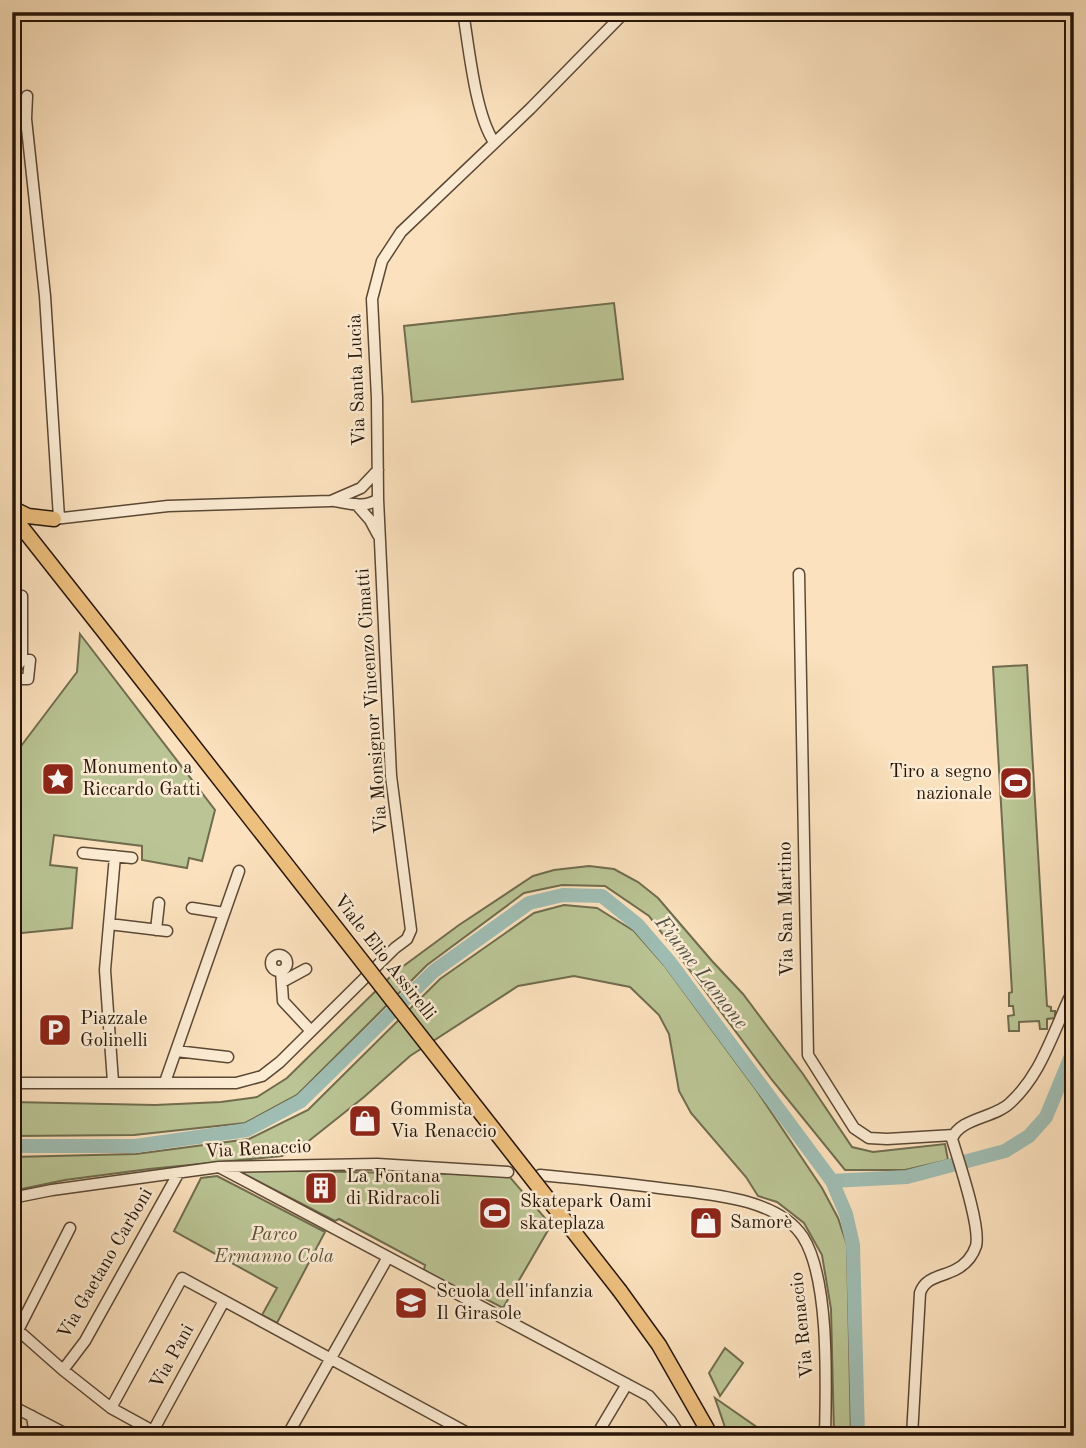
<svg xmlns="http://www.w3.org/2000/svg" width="1086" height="1448" font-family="'Old Standard TT',serif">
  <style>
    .green { fill: #bac494; stroke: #706c4e; stroke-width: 2 }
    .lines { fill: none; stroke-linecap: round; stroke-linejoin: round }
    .river { stroke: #9fbdb3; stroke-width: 14 }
    .minor-casing { stroke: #5b4835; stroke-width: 13 }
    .major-casing { stroke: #261508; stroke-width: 17 }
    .minor { stroke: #fcecd4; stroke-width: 10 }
    .major { stroke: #eec07e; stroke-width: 14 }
    .major-bridge-casing { stroke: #261508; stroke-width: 17; stroke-linecap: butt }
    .major-bridge { stroke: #eec07e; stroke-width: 14 }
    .labels { text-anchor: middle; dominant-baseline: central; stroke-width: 5; stroke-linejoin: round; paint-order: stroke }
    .street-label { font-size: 19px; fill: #261508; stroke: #fcecd4 }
    .poi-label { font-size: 19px; fill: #261508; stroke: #fcecd4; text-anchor: start }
    .park-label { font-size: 19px; font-style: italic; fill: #5a5239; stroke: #fcecd4 }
    .water-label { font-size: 21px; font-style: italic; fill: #505044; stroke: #fcecd4 }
  </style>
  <rect width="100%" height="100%" fill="#fbe1bd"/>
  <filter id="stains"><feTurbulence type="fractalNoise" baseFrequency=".00286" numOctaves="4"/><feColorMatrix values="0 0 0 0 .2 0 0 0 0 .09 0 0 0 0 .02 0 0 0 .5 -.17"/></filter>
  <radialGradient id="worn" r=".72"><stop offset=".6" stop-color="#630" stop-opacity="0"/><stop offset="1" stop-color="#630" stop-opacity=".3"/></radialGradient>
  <!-- green -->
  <path class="green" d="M614,303l9,76 -211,23 -8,-76z
    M80,634l135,176 -13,51 -13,-3 -2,10 -45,-8v-14l-88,-11 -4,30 27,3 -5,60 -60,6v-176l65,-86z
    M1027,665l20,341 4,1v4h4v7l-8,1v10h-7l-1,-8 -20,1v9h-10l-1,-15 6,-1 -1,-9h-4v-13l3,-1 -19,-325z
    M589,866l25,3 24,13 20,16 54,63 31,33 60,80 49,73 21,5 72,-8 3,16 -43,10h-60l-73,-90 -123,-164 -44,-30 -43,-1 -38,8 -97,72 -130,130 -52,28 -111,12 -122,1v-34l143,3 66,-3 36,-5 30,-19 107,-105 65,-48 74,-49 21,-6z
    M564,905l33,3 37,23 30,34 93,126 65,97 16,30 9,27 4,191h-17l-3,-127 -9,-54 -18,-32 -27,-21 -19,-6 -12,-19 -55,-64 -12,-22 -10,-57 -10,-19 -29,-28 -56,-11 -56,10 -108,70 -46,41 -59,47 -23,12 -133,13 -84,11 -53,11v-34l124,-3 113,-15 59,-29 132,-131 94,-66z
    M246,1170l262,5 43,50 -48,83 -38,-20 -4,3 -37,-21 1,-5 -86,-46 -4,2 -93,-48z
    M217,1176l108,56 -48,91 -15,-8 15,-27 -103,-57 27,-53z
    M725,1348l18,15 -23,33 -11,-23z
    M715,1398l46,32 -1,6h-32z"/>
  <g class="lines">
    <!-- river -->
    <path class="river" d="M12,1146h123l112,-16 54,-29 133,-130 95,-68 34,-8 39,1 36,29 31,36 163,220 14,33 7,31 5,191
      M832,1181l75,-4 98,-26 24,-15 17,-19 28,-68"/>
    <defs>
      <path id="minor" d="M463,12c6,35 12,102 31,130
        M27,96l-1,23 19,177 14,222
        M334,501c15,2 31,8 44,-2
        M356,504l14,16 8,15
        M54,519l114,-13 163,-5 30,-13 17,-18
        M799,574l9,481 46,73 15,10 18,1 67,-4
        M22,660v-64
        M12,672l10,-12h8l-2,19h-16
        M83,853l49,5
        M192,908l32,5
        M109,924l58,7
        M156,930l3,-27
        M271 963a8 8 0 1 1 16 0a8 8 0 1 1-16 0Z
        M281,971l2,30 28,30
        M282,982l24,-13
        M176,1051l52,6
        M113,1082l-8,-112 10,-114
        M165,1082l74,-211
        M12,1083h224l26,-7 18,-14 115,-114 12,-9 4,-9 -20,-154 -13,-277 -1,-101 -5,-99 10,-38 19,-29 129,-123 95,-97
        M219,1167l430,229 21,24 10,16
        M540,1175c42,4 84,8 127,14 41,5 111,9 136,48 27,43 23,148 22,199
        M12,1198l40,-8 167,-23 158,-3 131,8
        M12,1325l51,45 48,38 51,28
        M12,1342l58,-114
        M63,1370l22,-29 93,-167
        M12,1406l58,30
        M111,1408l71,-130 291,158
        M32,1416l3,20
        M153,1431l71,-130
        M287,1436l101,-179
        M596,1436l31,-52
        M912,1436l8,-143c5,-16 21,-16 35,-23 10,-5 17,-12 21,-24 5,-19 -17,-84 -24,-107 7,-21 43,-21 58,-36 24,-22 35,-49 48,-79 5,-11 9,-24 16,-34"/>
      <path id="major" d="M12,508l16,8 26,3
        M12,515l101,128
        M620,1291l39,54 52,91"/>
    </defs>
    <!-- minor casing -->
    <use href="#minor" class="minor-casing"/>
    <!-- major casing -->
    <use href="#major" class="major-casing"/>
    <!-- minor -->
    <use href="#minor" class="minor"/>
    <!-- major -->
    <use href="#major" class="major"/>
    <defs>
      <path id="major-bridge" d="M113,643l507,648"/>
    </defs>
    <!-- major-bridge casing -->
    <use href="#major-bridge" class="major-bridge-casing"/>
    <!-- major-bridge -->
    <use href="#major-bridge" class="major-bridge"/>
  </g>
  <!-- icons -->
  <defs>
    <symbol id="sight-square" viewBox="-11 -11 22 22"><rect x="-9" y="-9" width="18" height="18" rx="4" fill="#8f2418" stroke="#fcecd4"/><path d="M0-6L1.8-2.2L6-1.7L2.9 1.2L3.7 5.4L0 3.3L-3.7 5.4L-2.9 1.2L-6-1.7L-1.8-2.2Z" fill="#fff"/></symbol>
    <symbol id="stadium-square" viewBox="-11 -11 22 22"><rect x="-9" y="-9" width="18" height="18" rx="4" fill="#8f2418" stroke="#fcecd4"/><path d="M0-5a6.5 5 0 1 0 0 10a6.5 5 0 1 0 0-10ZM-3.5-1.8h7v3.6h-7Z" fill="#fff"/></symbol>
    <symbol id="parking-square" viewBox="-11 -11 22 22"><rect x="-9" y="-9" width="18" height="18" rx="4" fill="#8f2418" stroke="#fcecd4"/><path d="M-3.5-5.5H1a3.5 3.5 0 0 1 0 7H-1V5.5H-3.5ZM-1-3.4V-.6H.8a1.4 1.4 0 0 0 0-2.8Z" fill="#fff"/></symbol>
    <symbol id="shop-square" viewBox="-11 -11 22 22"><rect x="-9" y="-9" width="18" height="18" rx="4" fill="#8f2418" stroke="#fcecd4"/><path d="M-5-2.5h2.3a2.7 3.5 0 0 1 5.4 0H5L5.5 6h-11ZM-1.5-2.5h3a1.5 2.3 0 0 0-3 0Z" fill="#fff"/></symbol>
    <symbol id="building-square" viewBox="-11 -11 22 22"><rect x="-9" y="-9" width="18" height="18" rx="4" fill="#8f2418" stroke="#fcecd4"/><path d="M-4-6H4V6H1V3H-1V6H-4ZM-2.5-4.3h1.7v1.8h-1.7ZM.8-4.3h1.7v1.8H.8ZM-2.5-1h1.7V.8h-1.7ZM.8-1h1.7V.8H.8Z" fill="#fff"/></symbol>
    <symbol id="school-square" viewBox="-11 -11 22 22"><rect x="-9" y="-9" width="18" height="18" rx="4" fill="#8f2418" stroke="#fcecd4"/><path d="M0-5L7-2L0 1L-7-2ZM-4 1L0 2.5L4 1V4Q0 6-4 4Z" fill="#fff"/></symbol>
  </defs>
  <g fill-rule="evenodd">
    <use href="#sight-square" x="39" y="760" width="38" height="38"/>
    <use href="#stadium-square" x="997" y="764" width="38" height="38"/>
    <use href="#parking-square" x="36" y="1011" width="38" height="38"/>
    <use href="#shop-square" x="346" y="1102" width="38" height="38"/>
    <use href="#building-square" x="302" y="1169" width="38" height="38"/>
    <use href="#stadium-square" x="476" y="1194" width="38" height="38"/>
    <use href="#shop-square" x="687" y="1204" width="38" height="38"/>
    <use href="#school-square" x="392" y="1284" width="38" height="38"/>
  </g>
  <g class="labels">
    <!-- street labels -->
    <g class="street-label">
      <text transform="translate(358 380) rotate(-92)">Via Santa Lucia</text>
      <text transform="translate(373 701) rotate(-94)">Via Monsignor Vincenzo Cimatti</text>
      <text transform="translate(787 909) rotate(-91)">Via San Martino</text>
      <text transform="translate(384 958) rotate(52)">Viale Elio Assirelli</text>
      <text transform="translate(258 1150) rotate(-3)">Via Renaccio</text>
      <text transform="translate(106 1264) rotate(-60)">Via Gaetano Carboni</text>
      <text transform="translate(803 1325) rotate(-96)">Via Renaccio</text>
      <text transform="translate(173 1357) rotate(-61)">Via Pani</text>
    </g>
    <!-- poi labels -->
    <g class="poi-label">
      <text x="82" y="768">Monumento a<tspan x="82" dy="22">Riccardo Gatti</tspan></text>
      <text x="992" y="772" text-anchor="end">Tiro a segno<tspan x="992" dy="22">nazionale</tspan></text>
      <text x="80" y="1019">Piazzale<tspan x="80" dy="22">Golinelli</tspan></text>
      <text x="390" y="1110">Gommista<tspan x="390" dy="22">Via Renaccio</tspan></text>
      <text x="346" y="1177">La Fontana<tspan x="346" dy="22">di Ridracoli</tspan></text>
      <text x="520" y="1202">Skatepark Oami<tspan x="520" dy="22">skateplaza</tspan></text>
      <text x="730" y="1223">Samorè</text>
      <text x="436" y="1292">Scuola dell'infanzia<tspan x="436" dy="22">Il Girasole</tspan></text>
    </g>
    <!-- park labels -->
    <g class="park-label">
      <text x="274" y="1235">Parco<tspan x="274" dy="22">Ermanno Cola</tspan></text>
    </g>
    <!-- water labels -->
    <g class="water-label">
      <text transform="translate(701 973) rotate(52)">Fiume Lamone</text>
    </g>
  </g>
  <!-- margin -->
  <rect width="1086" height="1448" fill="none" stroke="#fbe1bd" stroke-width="42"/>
  <rect x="14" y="14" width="1058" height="1420" fill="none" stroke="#261508" stroke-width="3.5"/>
  <rect x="21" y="21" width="1044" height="1406" fill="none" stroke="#261508" stroke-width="2"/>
  <rect width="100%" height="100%" filter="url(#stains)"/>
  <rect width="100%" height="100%" fill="url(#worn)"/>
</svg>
